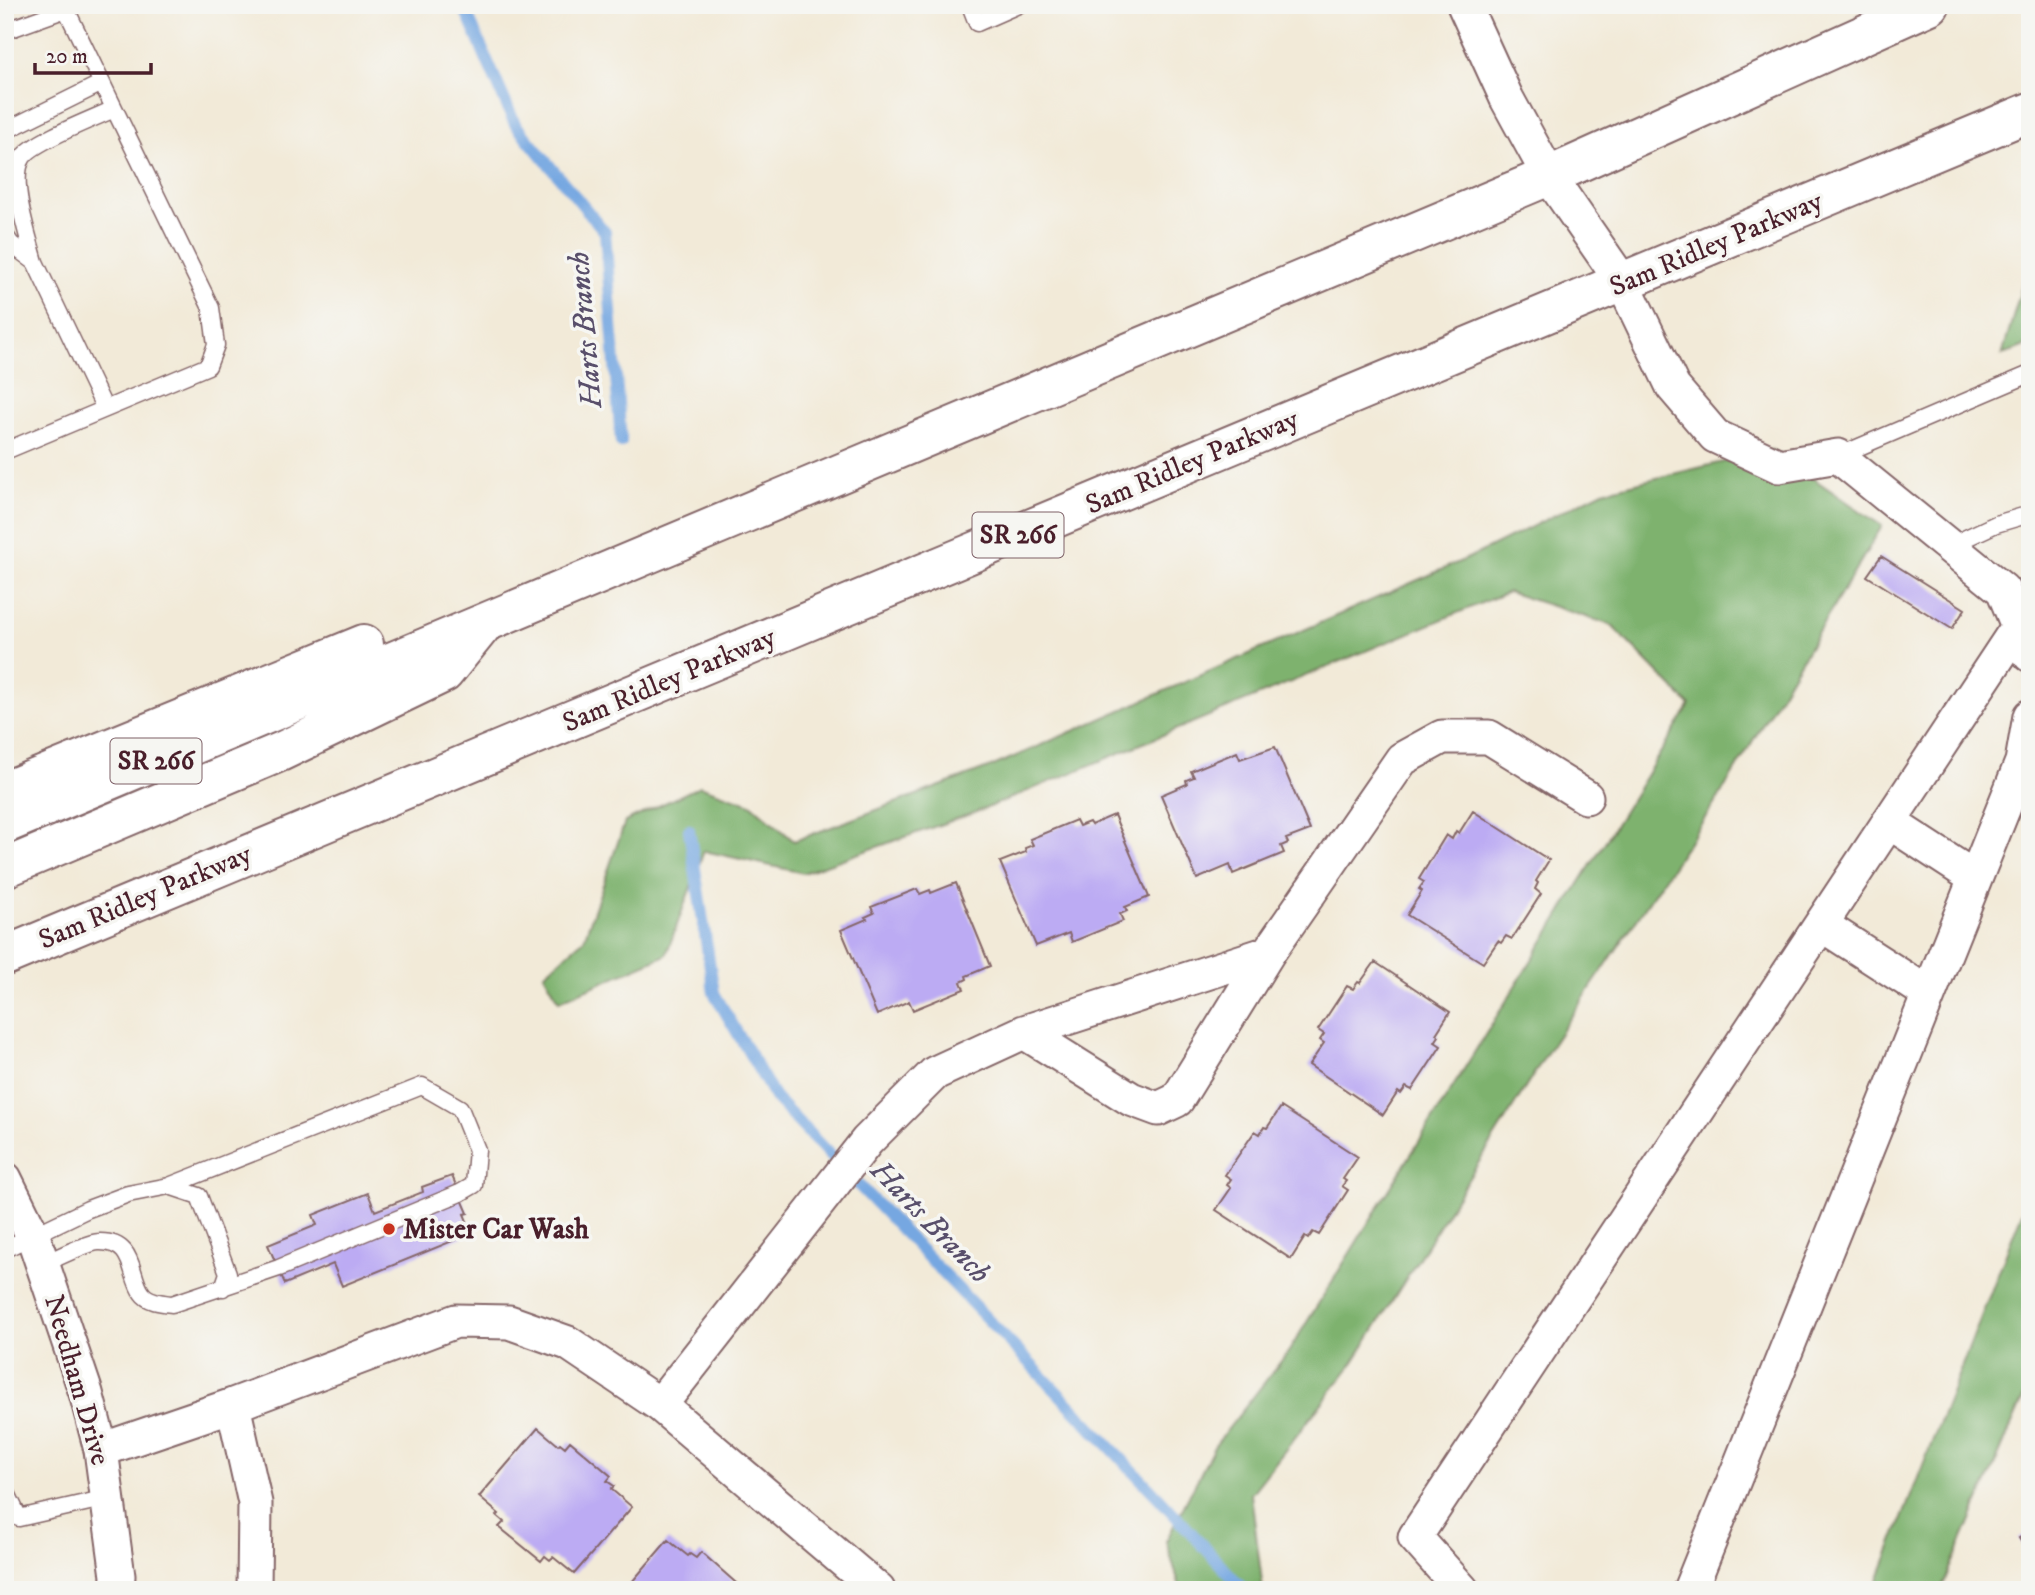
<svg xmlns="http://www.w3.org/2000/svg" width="2035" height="1595" font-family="'IM FELL DW Pica',serif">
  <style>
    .forest { fill: #7eb26e; stroke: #64684c; stroke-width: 2 }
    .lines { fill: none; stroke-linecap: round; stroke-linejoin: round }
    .stream { stroke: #76a7e1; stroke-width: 12 }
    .building { fill: #bcabf3 }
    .service-casing { stroke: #856668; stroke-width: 19 }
    .minor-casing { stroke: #856668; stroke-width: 37 }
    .primary-casing { stroke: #856668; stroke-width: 42 }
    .service { stroke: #fff; stroke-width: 16 }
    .minor { stroke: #fff; stroke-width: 33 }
    .primary { stroke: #fff; stroke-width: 38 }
    .poi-dot { fill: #c8321e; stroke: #f6f6f2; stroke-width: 2.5 }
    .labels { text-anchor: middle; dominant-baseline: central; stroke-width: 7; stroke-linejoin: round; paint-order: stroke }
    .shield { fill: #f6f6f2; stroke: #7e6067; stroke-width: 2 }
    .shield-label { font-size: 26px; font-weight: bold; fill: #4a1f2b }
    .street-label { font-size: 28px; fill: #4a1f2b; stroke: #f6f6f2 }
    .poi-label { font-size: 28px; font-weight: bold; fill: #4a1f2b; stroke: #f6f6f2; text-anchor: start }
    .water-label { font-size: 30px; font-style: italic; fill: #594f6b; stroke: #f6f6f2 }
  </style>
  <rect width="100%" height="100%" fill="#f6f6f2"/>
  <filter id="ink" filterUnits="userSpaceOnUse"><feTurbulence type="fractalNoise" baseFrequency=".0143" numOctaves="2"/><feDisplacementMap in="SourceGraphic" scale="14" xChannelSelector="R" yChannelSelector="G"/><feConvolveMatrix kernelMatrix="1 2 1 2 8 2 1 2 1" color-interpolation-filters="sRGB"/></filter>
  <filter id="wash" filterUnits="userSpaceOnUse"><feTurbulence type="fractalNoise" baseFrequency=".00686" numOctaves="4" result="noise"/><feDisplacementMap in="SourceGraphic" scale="28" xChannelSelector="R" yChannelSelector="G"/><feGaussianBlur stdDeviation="1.57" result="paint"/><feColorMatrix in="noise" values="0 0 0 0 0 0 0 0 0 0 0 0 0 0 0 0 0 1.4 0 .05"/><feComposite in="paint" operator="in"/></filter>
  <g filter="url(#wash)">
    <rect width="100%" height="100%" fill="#f2ead8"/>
    <!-- forest -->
    <path class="forest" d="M2030,265v79l-28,11 25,-86z
      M1772,450l110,76 -163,271 -167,248 -198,317 -103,132 12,96h-82l-15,-49 48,-94 75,-96 401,-646 -79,-80 -103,-33 -526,218 -179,63 -99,-22 -38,104 -107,46 -15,-27 40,-35 41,-117 75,-36 51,18 43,37 197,-74 484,-212 128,-64z
      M2030,1192v190l-89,208h-67z"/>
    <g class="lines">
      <!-- stream -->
      <path class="stream" d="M463,5l52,119 90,108 16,210
        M689,830l25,163 62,106 383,399 85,92"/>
    </g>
    <g id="blocks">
      <!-- building -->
      <path class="building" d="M1881,556l84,53 -13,20 -85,-53z
        M1275,747l35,83 -24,9 2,4 -7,3 3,7 -51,21 -3,-9 -33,14 -36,-84 26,-11 -1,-4 8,-3 -3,-6 46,-19 3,7z
        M1473,811l76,49 -13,21 2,2 -3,6 6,5 -29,45 -6,-3 -5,7 -3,-2 -15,22 -76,-48 15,-24 -3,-2 5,-7 -5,-3 27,-44 6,4 4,-8 3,2z
        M1114,815l35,82 -24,10 2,4 -7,3 3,7 -51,21 -3,-9 -33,13 -36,-84 26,-10 -1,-4 8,-3 -3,-6 46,-19 3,6 10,-4 2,3z
        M956,883l34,83 -24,10 1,3 -6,3 3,7 -51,21 -4,-9 -32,14 -36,-85 26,-11 -2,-2 9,-4 -3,-6 46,-18 3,5 10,-4 1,3z
        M1375,962l75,50 -14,22 3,2 -4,6 6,4 -29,44 -6,-3 -5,7 -3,-2 -15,23 -74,-50 15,-22 -4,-3 4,-6 -6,-4 29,-44 6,3 5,-7 2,1z
        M1281,1107l77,50 -15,22 3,2 -4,5 6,4 -29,45 -6,-3 -5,7 -3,-2 -14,22 -75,-49 15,-22 -4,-3 4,-6 -6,-4 30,-44 5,3 4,-7 3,1z
        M452,1176l16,37 -4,1 8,19 -130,53 -9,-22 -48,20 -17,-39 49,-20 -4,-10 55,-22 7,18 48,-19 -1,-5z
        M538,1428l20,17 2,-2 5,4 5,-6 41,35 -4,5 7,5 -3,3 21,18 -58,67 -21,-17 -3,3 -5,-4 -4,5 -42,-34 5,-5 -7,-6 2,-2 -20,-17z
        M2030,1532v24l-11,-18z
        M668,1540l20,16 2,-2 6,4 5,-6 43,38h-119z"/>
    </g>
  </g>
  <g filter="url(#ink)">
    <use href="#blocks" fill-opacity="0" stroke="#856668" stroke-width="2"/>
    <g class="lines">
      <defs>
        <path id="service" d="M970,5l7,18 41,-18
          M5,31l61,-22 145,299 5,37 -8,21 -203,85
          M5,131l97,-48
          M5,235l6,9 24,18 70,147
          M35,262c-6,-23 -27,-83 -12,-105 11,-16 72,-39 91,-48
          M1838,456l192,-82
          M1949,546l47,-22 34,-10
          M169,1186l30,10 29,77 -5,15
          M5,1249l83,-40 40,-15 41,-8 253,-100 38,22 17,42 -3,35 -14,8 -181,75 -107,36c-10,-1 -24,-2 -30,-11 -13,-17 -6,-52 -43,-51 -11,0 -44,17 -56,22
          M5,1489l14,29 88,-20"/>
        <path id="minor" d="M1464,5l43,94 42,77 74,107 50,104 42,49 64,30 59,-10 165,134 27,65
          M1889,822l86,56
          M1822,925l107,69
          M1024,1032l107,67 27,10 19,-9 91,-147
          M5,1179l28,57 53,157 15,57 17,126 -1,14
          M660,1405l218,185
          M101,1450l132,-45
          M254,1590l1,-87 -22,-98 223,-84 53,1 59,21 92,62 207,-264 68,-68 89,-41 244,-79 134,-194 40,-22h47l97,60
          M1462,1590l-47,-53 603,-910
          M1690,1590l332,-828 8,-46"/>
        <path id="primary" d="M5,791l359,-147
          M5,824l1544,-648 381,-171
          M5,868l275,-116 164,-79 38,-47
          M5,956l2025,-844"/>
      </defs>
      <!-- service casing -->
      <use href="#service" class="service-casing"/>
      <!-- minor casing -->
      <use href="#minor" class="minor-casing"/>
      <!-- primary casing -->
      <use href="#primary" class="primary-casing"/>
      <!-- service -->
      <use href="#service" class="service"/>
      <!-- minor -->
      <use href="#minor" class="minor"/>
      <!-- primary -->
      <use href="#primary" class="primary"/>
    </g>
  </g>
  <!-- markers -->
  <circle class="poi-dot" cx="389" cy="1229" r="7"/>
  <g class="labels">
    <!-- shield labels -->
    <g class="shield">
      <rect x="972.5" y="512.5" width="91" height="45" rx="5"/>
      <rect x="110.5" y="738.5" width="91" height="45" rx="5"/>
    </g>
    <g class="shield-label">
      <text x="1018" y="535">SR 266</text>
      <text x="156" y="761">SR 266</text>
    </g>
    <!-- street labels -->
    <g class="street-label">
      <text transform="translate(1716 244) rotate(-23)">Sam Ridley Parkway</text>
      <text transform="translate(1192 462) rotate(-23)">Sam Ridley Parkway</text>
      <text transform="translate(669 680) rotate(-23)">Sam Ridley Parkway</text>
      <text transform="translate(145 897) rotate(-23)">Sam Ridley Parkway</text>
      <text transform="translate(77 1380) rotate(74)">Needham Drive</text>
    </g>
    <!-- poi labels -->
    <g class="poi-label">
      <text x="403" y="1229">Mister Car Wash</text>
    </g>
    <!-- water labels -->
    <g class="water-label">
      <text transform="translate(586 330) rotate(-95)">Harts Branch</text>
      <text transform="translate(930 1222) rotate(46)">Harts Branch</text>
    </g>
  </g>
  <!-- margin -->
  <rect width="2035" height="1595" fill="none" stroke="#f6f6f2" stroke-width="28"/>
  <!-- scale -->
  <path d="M35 63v10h116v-10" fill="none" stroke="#4a1f2b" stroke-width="3.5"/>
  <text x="46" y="63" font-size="21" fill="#4a1f2b" stroke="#f6f6f2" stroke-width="5" paint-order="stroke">20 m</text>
</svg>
